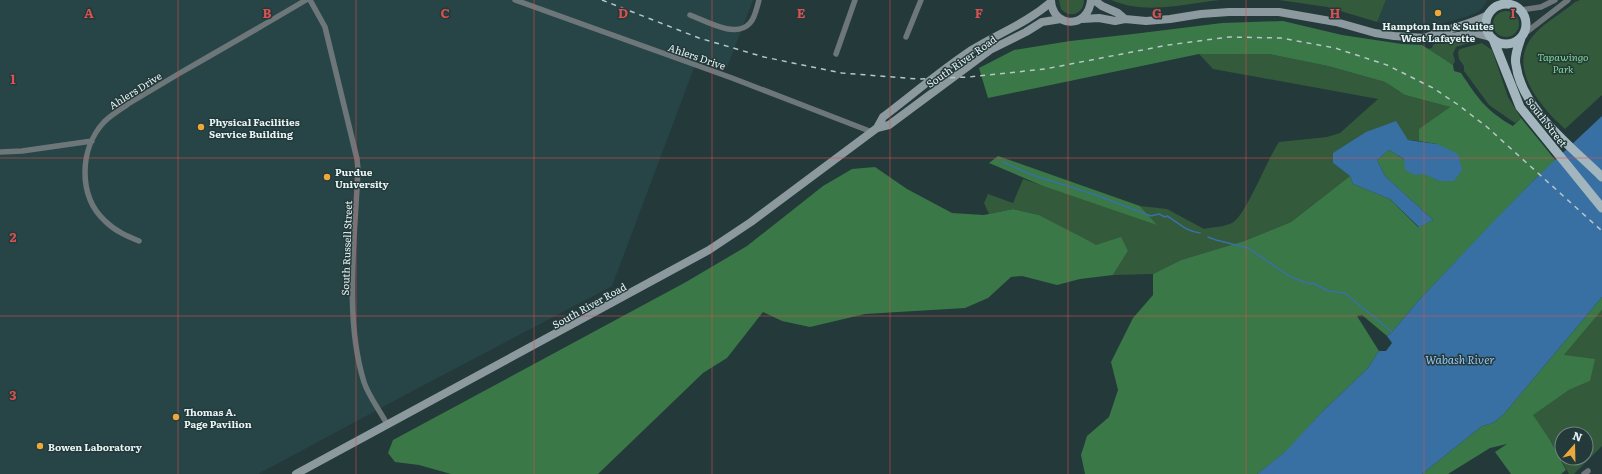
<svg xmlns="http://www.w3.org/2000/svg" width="1602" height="474" font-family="Literata,serif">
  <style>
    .built { fill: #274547 }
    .green { fill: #335a3a; fill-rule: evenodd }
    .forest { fill: #3a7847 }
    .water { fill: #3970a3 }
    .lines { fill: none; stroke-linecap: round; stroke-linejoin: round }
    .stream { stroke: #3970a3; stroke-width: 1.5 }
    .street { stroke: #6d7679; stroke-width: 5.5 }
    .secondary { stroke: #8c9a9f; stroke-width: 8 }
    .primary { stroke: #a3b6bd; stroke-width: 9 }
    .rail { stroke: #b8c6c7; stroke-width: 1.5; stroke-dasharray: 5 5; stroke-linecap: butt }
    .grid { fill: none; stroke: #da5151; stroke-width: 1; stroke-opacity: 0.55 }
    .poi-dot { fill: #eda83c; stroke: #24393a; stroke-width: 1.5 }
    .labels { text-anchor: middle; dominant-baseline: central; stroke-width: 3; stroke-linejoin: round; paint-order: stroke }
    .poi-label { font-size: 10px; font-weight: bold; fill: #e8f4f5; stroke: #24393a; text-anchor: start }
    .street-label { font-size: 10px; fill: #e8f4f5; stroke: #24393a }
    .park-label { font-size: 10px; font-style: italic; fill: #81d791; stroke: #24393a }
    .water-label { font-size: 11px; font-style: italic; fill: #98c4f0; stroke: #24393a }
    .grid-label { font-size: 13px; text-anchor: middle; font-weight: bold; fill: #da5151; stroke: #24393a; stroke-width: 3; stroke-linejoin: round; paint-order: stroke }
  </style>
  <rect width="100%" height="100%" fill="#24393a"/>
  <!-- built -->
  <path class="built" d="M0,0h753l-26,67 -29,-10 -86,229 -190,100 -164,88h-258z
    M1386,0h101l-3,6 -6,6 -10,4 -27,8 -35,3 -29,-5z"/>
  <!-- green -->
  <path class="green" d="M1059,0h25c0,14 -14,19 -23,9z
    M1111,0h109c-37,4 -74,15 -109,0z
    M1279,0h107l-9,22 -50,-15z
    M1580,0h22v95l-37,34c-23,-21 -58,-60 -33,-92 11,-14 29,-23 43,-35z
    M1493 24a13 13 0 1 1 26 0a13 13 0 1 1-26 0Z
    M1472,38v4l-16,5 -3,7 2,7 -2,4 -26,-16 5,-1 1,-3 2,-1 16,-1z
    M1482,43l10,7 16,47 13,21 -6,5 -26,-18 -25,-34v-5l-5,-7 -1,-7 2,-3z
    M1199,54h70l59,12 57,16 20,13 45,12 -30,22 -1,12 -11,-1 -75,23 17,13 -59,46 -47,19 -63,19 -28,14 -40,1 15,-24 -32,-5 -18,-11 -39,-20 -26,-6 -24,5 -5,-11 4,-9 25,9 10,-24 133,45 -16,-18 27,3 37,20c8,-2 20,-2 28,-6 14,-7 35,-64 47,-81l48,-5 13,-4 38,-34 -165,-30z
    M1602,310v136l-28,28h-5l-19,-34 -18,-25 37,-25 21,-9 -26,-26zM1562,434h24v24h-24z"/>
  <!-- forest -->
  <path class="forest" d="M1283,21l59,14 60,9 20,1 31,20 1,6 7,2c16,24 25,38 52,53l8,-8 35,43 -20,17 -117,122 -27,32 -5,4 -25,-21 -5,1 22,35 -11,17 -46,44 -34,38 -31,24h-172l-4,-19 6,-19 22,-19 9,-27 -7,-28 22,-44 20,-23v-21l28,-14 63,-19 47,-19 59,-46 3,8 37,15 28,28 15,-7 -48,-44 -8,-16 12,-10c17,10 32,22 50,31l-2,-37 -18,-3v-12l31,-22 -45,-12 -20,-13 -57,-16 -59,-12h-70l-211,44 -9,-30 35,-18 56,-9 63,-7 89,-11z
    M998,156l142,50 17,19 -114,-39 -54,-23z
    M875,167l32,22 45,24 32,2 29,-6 26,6 39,20 18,10 25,-8 7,14 -15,24 -33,4 -23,6 -35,-9 -11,1 -23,21 -23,10 -100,6 -55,13 -28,-6 -19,-9 -36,46 -24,15 -105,101h-147l-32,-9 -24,-3 -7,-9 5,-13 293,-158 61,-36 76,-60 29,-17z
    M1602,297v13l-38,45 31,4 -5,22 -21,9 -36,25 17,25 16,30 -5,4h-50l-16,-22 12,-8 -17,4 -42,26h-26l60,-48 11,-3 10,-8z"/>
  <!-- water -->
  <path class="water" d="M1602,116v181l-99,118 -10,8 -11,3 -60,48h-165l28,-22 37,-40 46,-44 11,-17h7l6,-8 -5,-7 5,-4 27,-32 76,-80 41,-42z
    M1396,121l12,19 29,4 21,10 4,16 -8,11h-15l-15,-7 -9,1 -10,-5 -1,-11 -15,-9 -12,10 8,16 48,44 -14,7 -29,-28 -37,-15 -3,-8 -17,-13v-10l33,-21z"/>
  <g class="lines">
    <!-- stream -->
    <path class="stream" d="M1003,162l29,13 64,20 55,21 8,-2 6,3 2,-1c14,8 16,14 33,17
      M1208,237l8,3 32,8 41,28 20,8 4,-1 15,8 17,2 47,39"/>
    <!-- street -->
    <path class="street" d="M310,0l15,27 32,132 1,11c-3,67 -14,148 6,212 4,13 16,29 23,42
      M515,0l217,78 140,54
      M1521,10l20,-3 14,-7
      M690,15c16,6 46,24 60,8 5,-5 7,-16 9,-23
      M1524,34l44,-34
      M906,37l15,-37
      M836,54l19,-54
      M0,152l22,-1 70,-10
      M139,241c-12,-5 -24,-10 -34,-20 -27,-25 -26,-72 -1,-99 7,-7 16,-12 24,-18 17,-10 35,-21 52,-31 42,-24 84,-48 126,-73
      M1584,474l4,-3"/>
    <!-- secondary -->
    <path class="secondary" d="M1051,0c1,28 37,30 40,0
      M1094,0l8,6 16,7 7,6
      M1082,19l17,-1 16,3 10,-2 21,2 24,-2 31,-5 28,-2h50l57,10 39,11 19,3 47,3 34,-6 15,4
      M1427,37c20,-8 41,-12 61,-22
      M877,128l6,-11c29,-22 57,-46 87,-66 27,-17 57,-28 81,-49
      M296,474l413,-224 42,-28 126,-94 12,-3 101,-75 36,-18 16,-10 19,-3"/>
    <!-- primary -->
    <path class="primary" d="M1486 24a20 20 0 1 1 40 0a20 20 0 1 1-40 0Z
      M1521,38c-3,9 -7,19 -5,27 6,45 56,82 86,112
      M1493,39l27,68 82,101"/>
    <!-- rail -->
    <path class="rail" d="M602,0l97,38 65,19 78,16 76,6 51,-2 76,-8 123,-24 61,-8 52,1 54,10 52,17 46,23 24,16 30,23 115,104"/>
  </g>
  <!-- grid -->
  <path class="grid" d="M178,0v474M356,0v474M534,0v474M712,0v474M890,0v474M1068,0v474M1246,0v474M1424,0v474M0,158h1602M0,316h1602"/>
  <!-- markers -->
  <g class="poi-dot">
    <circle cx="1438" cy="13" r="4"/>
    <circle cx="201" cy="127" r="4"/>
    <circle cx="327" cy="177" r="4"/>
    <circle cx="176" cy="417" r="4"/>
    <circle cx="40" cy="446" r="4"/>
  </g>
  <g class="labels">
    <!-- poi labels -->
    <g class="poi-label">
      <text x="1438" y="25" text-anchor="middle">Hampton Inn &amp; Suites<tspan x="1438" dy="12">West Lafayette</tspan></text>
      <text x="209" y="121">Physical Facilities<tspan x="209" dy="12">Service Building</tspan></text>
      <text x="335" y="171">Purdue<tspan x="335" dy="12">University</tspan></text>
      <text x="184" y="411">Thomas A.<tspan x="184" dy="12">Page Pavilion</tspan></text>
      <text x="48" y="446">Bowen Laboratory</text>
    </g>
    <!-- street labels -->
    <g class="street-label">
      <text transform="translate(697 56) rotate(19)">Ahlers Drive</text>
      <text transform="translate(961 61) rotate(-35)">South River Road</text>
      <text transform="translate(135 90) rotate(-32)">Ahlers Drive</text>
      <text transform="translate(1547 122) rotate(52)">South Street</text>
      <text transform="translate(346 248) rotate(-88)">South Russell Street</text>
      <text transform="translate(589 305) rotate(-29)">South River Road</text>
    </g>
    <!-- park labels -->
    <g class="park-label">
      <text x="1563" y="56">Tapawingo<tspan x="1563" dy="12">Park</tspan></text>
    </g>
    <!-- water labels -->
    <g class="water-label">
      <text x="1460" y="359">Wabash River</text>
    </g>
  </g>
  <g class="grid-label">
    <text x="89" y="18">A</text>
    <text x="267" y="18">B</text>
    <text x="445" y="18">C</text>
    <text x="623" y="18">D</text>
    <text x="801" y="18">E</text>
    <text x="979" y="18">F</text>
    <text x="1157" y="18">G</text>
    <text x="1335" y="18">H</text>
    <text x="1513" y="18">I</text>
    <text x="13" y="84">1</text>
    <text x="13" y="242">2</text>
    <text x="13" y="400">3</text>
  </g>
  <!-- north arrow -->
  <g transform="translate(1574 446) rotate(20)"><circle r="19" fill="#24393a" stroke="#728485"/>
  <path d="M0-3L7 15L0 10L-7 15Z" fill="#eda83c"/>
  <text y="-6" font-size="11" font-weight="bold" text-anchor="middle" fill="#e8f4f5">N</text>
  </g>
</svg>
